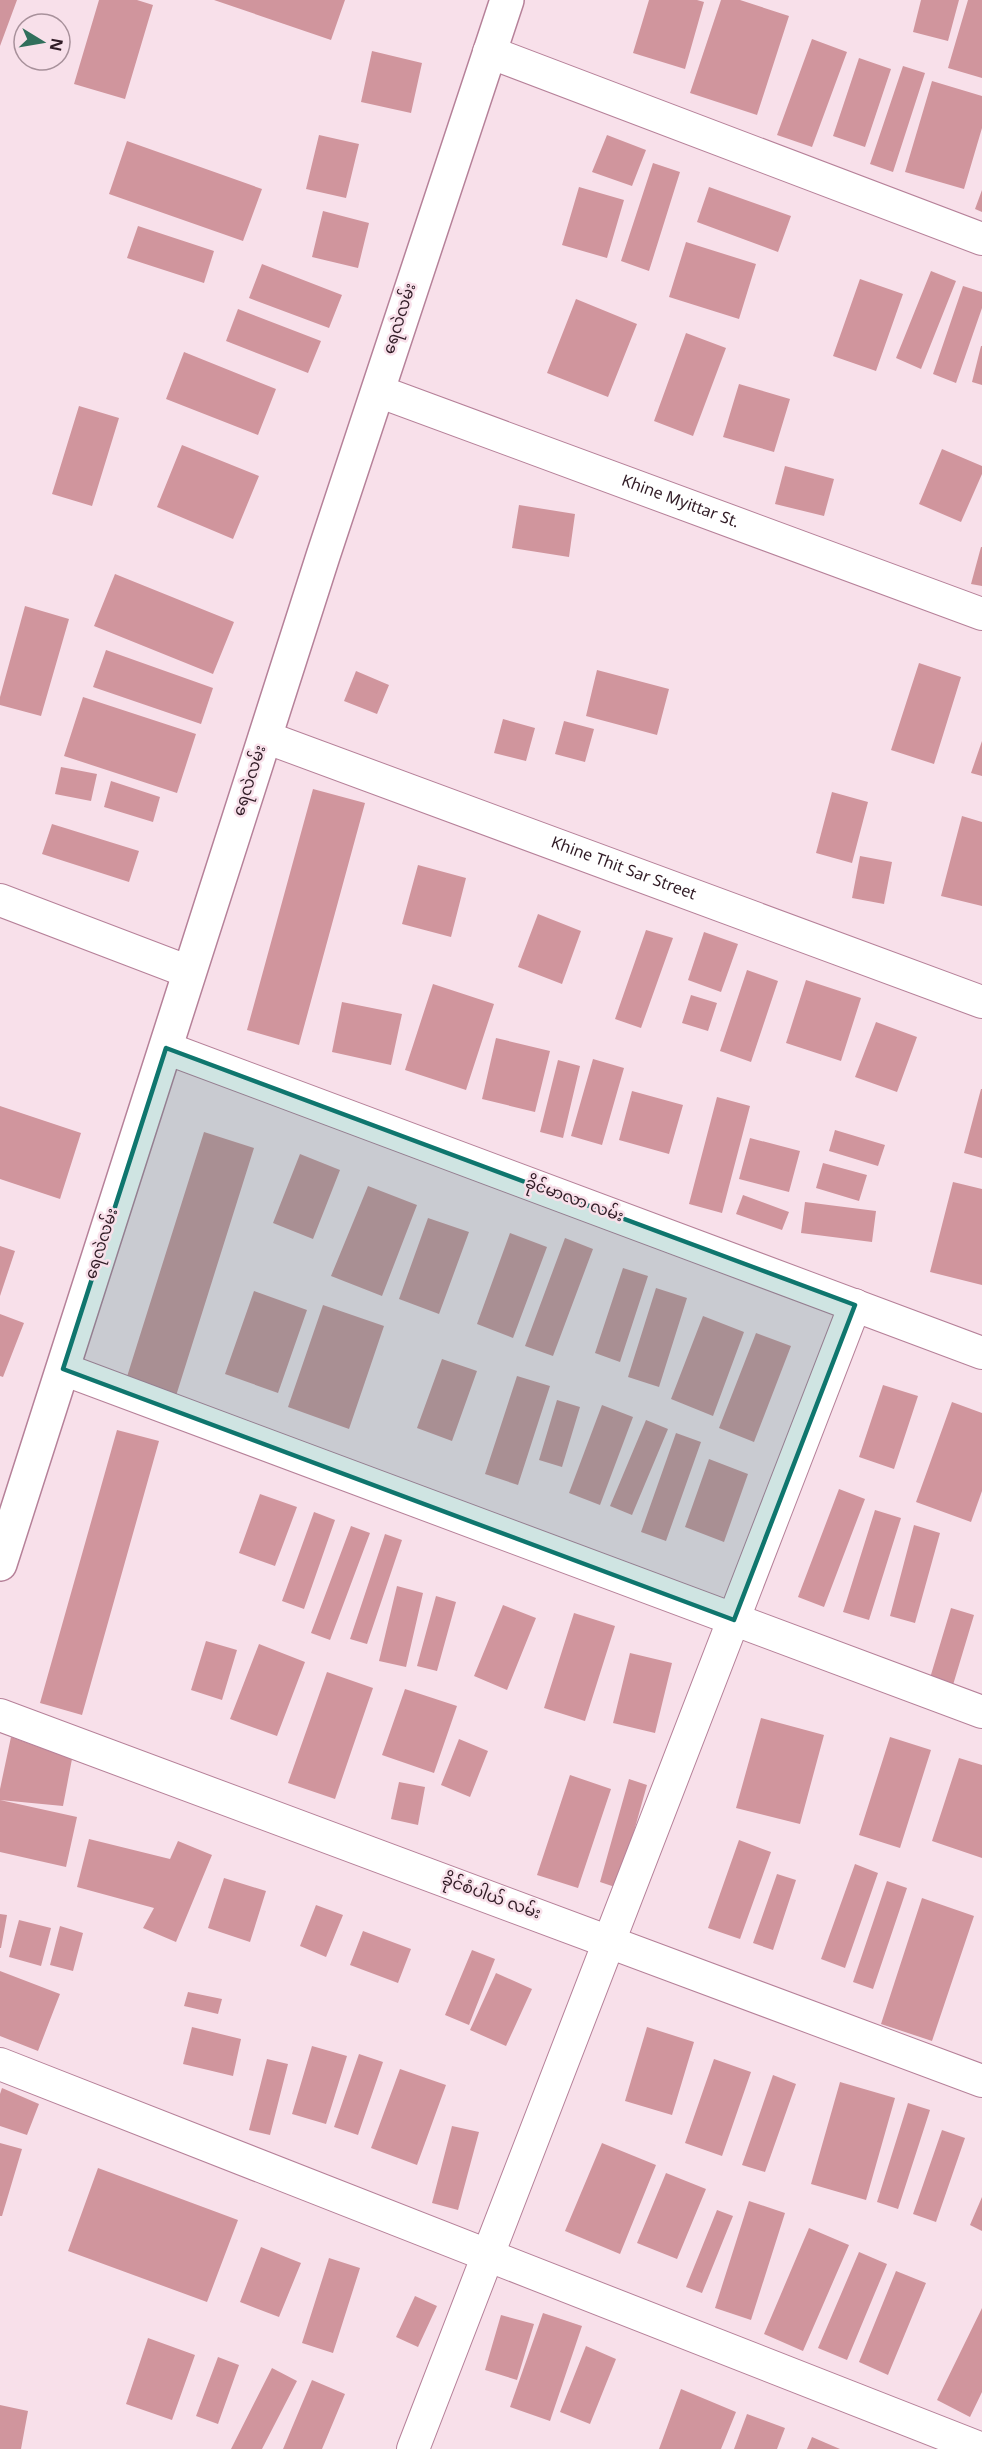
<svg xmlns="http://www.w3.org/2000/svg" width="982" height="2449" font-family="Georgia,'Noto Sans Myanmar',serif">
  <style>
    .building { fill: #d0959d }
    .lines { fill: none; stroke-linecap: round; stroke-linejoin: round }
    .minor-casing { stroke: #b68199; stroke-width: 34 }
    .secondary-casing { stroke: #b68199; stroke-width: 36 }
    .minor { stroke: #fff; stroke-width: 32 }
    .secondary { stroke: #fff; stroke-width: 33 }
    .marked { fill: #0f766e; fill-opacity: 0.2; stroke: #0f766e; stroke-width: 4.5; stroke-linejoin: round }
    .labels { text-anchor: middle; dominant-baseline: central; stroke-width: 5; stroke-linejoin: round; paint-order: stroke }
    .street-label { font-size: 16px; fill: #301b25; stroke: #f8e0ea }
  </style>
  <rect width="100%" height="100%" fill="#f8e0ea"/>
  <!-- building -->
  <path class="building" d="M0,0h17l-17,46z
    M99,0h38l16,5 -28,94 -51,-15z
    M214,0h131l-14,40z
    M649,0h48l7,2 -19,67 -52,-16z
    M721,0h19l49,16 -32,99 -67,-22z
    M921,0h38l-11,41 -35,-9z
    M968,0h14v78l-34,-10z
    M812,39l35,13 -35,95 -35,-12z
    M372,51l50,12 -11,50 -50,-11z
    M859,58l32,11 -26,78 -32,-11z
    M903,66l22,7 -32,99 -23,-8z
    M932,81l50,15v32l-18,61 -59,-17z
    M319,135l40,9 -13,54 -40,-9z
    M607,135l39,15 -14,36 -40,-14z
    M127,141l135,48 -19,52 -134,-47z
    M653,163l27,9 -31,99 -28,-10z
    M579,187l45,13 -17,58 -45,-13z
    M709,187l82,29 -13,36 -81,-30z
    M982,190v22l-7,-3z
    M323,211l46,12 -11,45 -46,-11z
    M138,226l76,25 -10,32 -77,-25z
    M686,242l70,22 -17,55 -70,-22z
    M262,264l80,31 -13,33 -80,-30z
    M931,271l25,10 -35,88 -25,-11z
    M860,279l43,15 -27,77 -43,-15z
    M963,286l19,6v16l-26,75 -23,-9z
    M576,299l61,25 -29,73 -61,-24z
    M238,309l83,32 -13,32 -82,-32z
    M686,333l40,15 -33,88 -39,-15z
    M981,346h1v39l-10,-3z
    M184,352l92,37 -18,46 -92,-36z
    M739,384l51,15 -16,53 -51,-15z
    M79,406l40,12 -27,88 -40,-12z
    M182,445l77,31 -26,63 -76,-32z
    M942,449l40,17v8l-21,48 -42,-18z
    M785,466l49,13 -10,37 -49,-12z
    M519,505l56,9 -6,43 -57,-9z
    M981,547h1v39l-11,-2z
    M115,574l119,48 -21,52 -119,-48z
    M25,606l44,13 -28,97 -41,-11v-8z
    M106,650l107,38 -12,36 -108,-37z
    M919,663l42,14 -27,87 -43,-14z
    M597,670l72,19 -12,46 -71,-19z
    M356,671l33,14 -12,29 -33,-13z
    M83,697l113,37 -19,59 -113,-37z
    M503,719l32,9 -9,33 -32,-8z
    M564,721l30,8 -9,33 -30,-8z
    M982,741v35l-11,-3z
    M61,767l36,7 -6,27 -36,-7z
    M111,781l49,16 -7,25 -49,-15z
    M313,789l52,14 -66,242 -52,-15z
    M832,792l36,10 -16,61 -36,-10z
    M962,816l20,6v84l-41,-10z
    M52,824l87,27 -10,31 -87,-28z
    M860,856l32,6 -8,42 -32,-6z
    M418,865l48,13 -15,59 -49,-13z
    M538,914l43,17 -19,53 -44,-17z
    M646,930l27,8 -32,90 -26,-9z
    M704,932l34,12 -17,48 -33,-12z
    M747,970l31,11 -27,81 -31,-11z
    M806,980l55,18 -20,63 -55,-18z
    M433,984l61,20 -28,86 -61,-20z
    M691,995l26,8 -9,28 -26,-8z
    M342,1002l60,12 -11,51 -59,-13z
    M876,1022l41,15 -20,55 -42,-15z
    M496,1038l54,13 -15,61 -53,-13z
    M593,1059l31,9 -22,77 -31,-9z
    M558,1060l22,6 -17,72 -23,-6z
    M981,1089h1v69l-18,-5z
    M632,1091l51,14 -14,49 -50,-14z
    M717,1097l33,9 -28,107 -33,-9z
    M0,1106l81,27 -21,66 -60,-20z
    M835,1130l50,15 -7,21 -49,-15z
    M204,1132l50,16 -79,251 -50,-16z
    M750,1138l50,13 -11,41 -50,-13z
    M300,1154l40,16 -27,69 -40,-16z
    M823,1163l44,12 -8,26 -43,-13z
    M953,1182l29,7v96l-52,-13z
    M368,1186l49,19 -35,91 -51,-20z
    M743,1195l46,17 -7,18 -46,-16z
    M805,1202l71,9 -4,31 -71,-9z
    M428,1218l41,14 -30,82 -40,-15z
    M510,1233l37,14 -34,91 -36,-14z
    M565,1238l28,11 -40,107 -28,-10z
    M0,1246l15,5 -15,45z
    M623,1268l25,8 -28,86 -25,-9z
    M656,1288l31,10 -28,89 -31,-10z
    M254,1291l53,19 -29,83 -53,-19z
    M323,1305l61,21 -35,103 -61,-22z
    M0,1314l24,9 -21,54 -3,-1z
    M703,1316l41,16 -31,84 -42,-17z
    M756,1333l35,13 -37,96 -35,-14z
    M442,1359l35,12 -25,70 -35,-13z
    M517,1376l33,10 -32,99 -33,-11z
    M883,1385l35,11 -24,73 -35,-12z
    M557,1400l23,7 -18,60 -23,-7z
    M952,1402l30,11v78l-11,31 -55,-20z
    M602,1405l31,12 -33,88 -31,-12z
    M646,1420l22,9 -36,86 -22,-9z
    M117,1430l42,11 -77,274 -42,-12z
    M676,1433l25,9 -35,99 -25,-9z
    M709,1459l39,15 -24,68 -39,-15z
    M839,1489l26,10 -41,108 -26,-10z
    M260,1494l37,13 -22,59 -36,-13z
    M875,1510l26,8 -32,102 -26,-8z
    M314,1512l21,8 -31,89 -22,-8z
    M914,1525l26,8 -25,90 -25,-7z
    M351,1526l19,7 -40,107 -19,-7z
    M385,1534l17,6 -35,104 -17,-5z
    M397,1586l26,7 -17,74 -27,-6z
    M436,1596l20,6 -19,69 -20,-5z
    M503,1605l33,13 -29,72 -33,-14z
    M951,1608l23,7 -21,70 -23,-7z
    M574,1613l41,13 -30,95 -41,-13z
    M206,1641l31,9 -15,50 -31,-10z
    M259,1644l46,18 -28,74 -47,-17z
    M630,1653l42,10 -17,70 -42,-10z
    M327,1672l46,16 -38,111 -47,-16z
    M405,1689l52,17 -23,67 -52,-18z
    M761,1718l63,17 -24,89 -64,-16z
    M11,1737l61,22 -9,47 -63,-6v-11z
    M890,1737l41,13 -31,98 -41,-13z
    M459,1739l29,12 -18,46 -29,-12z
    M959,1758l23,7v93l-50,-17z
    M570,1775l41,14 -33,99 -41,-13z
    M629,1779l18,6 -29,103 -18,-6z
    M399,1782l26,5 -7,38 -27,-6z
    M0,1800l77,17 -11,50 -66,-15z
    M89,1839l81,20 8,-18 34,14 -36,87 -33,-14 11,-20 -77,-21z
    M739,1840l32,12 -31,87 -32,-11z
    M855,1864l23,9 -33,95 -24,-9z
    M777,1874l19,6 -23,70 -20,-7z
    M224,1878l42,13 -16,51 -42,-14z
    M887,1881l20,7 -34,101 -20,-7z
    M922,1898l52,18 -42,125 -51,-17z
    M316,1905l27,10 -17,42 -26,-11z
    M0,1914l7,1 -6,33h-1z
    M19,1920l32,8 -10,38 -32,-9z
    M60,1926l23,7 -10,38 -23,-6z
    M363,1931l48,18 -13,34 -48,-18z
    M472,1950l23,9 -26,66 -24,-10z
    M0,1971l60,23 -22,57 -38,-15z
    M496,1973l36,16 -26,57 -36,-16z
    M188,1992l34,7 -4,15 -34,-8z
    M192,2027l49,12 -8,37 -50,-12z
    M647,2027l47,15 -22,73 -47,-14z
    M312,2046l35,10 -21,68 -34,-10z
    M359,2054l24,8 -25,73 -24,-8z
    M267,2059l21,5 -18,71 -21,-5z
    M714,2059l37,13 -29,84 -37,-13z
    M400,2069l46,16 -29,80 -46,-17z
    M773,2075l23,9 -31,88 -23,-7z
    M840,2082l55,16 -29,102 -55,-16z
    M2,2088l37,16 -12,31 -27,-9v-32z
    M908,2103l22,7 -32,99 -21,-7z
    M452,2126l27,6 -21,78 -26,-7z
    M942,2130l23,8 -29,84 -23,-8z
    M0,2143l22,6 -20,67h-2z
    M602,2143l54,22 -36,89 -55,-23z
    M98,2168l140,52 -31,82 -139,-51z
    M666,2173l40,16 -29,70 -40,-16z
    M982,2197v34l-12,-6z
    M749,2201l36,12 -34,107 -36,-12z
    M717,2210l16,6 -31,77 -16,-6z
    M809,2228l40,17 -46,106 -39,-17z
    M261,2247l40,16 -22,54 -39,-15z
    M859,2252l28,12 -40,96 -29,-12z
    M329,2258l31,10 -27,85 -31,-10z
    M896,2271l30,12 -38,92 -29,-13z
    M415,2296l22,10 -19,41 -22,-10z
    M982,2308v84l-12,25 -33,-17z
    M543,2313l39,13 -32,95 -40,-14z
    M501,2315l33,9 -17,56 -32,-10z
    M148,2338l47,17 -23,65 -46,-16z
    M586,2346l30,13 -26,65 -30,-12z
    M218,2357l21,8 -21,59 -22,-8z
    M272,2368l25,13 -35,68h-31z
    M312,2380l33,14 -23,55h-39z
    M681,2389l55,23 -15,37h-62z
    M0,2405l28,6 -7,38h-21z
    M747,2414l38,14 -8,21h-43z
    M812,2437l28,12h-33z"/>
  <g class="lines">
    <defs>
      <g id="minor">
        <path d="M489,52l493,187"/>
        <path id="s1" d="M378,391l604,223"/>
        <path id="s2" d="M265,737l717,265"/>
        <path d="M0,900l189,72"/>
        <path d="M166,1048l816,305"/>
        <path d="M63,1369l919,343"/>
        <path d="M0,1715l982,366"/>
        <path d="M0,2064l982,385"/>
        <path d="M413,2449l442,-1144"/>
      </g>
      <path id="secondary" d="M0,1564l323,-1008 184,-556"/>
    </defs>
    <!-- minor casing -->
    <use href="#minor" class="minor-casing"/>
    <!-- secondary casing -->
    <use href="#secondary" class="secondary-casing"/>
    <!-- minor -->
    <use href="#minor" class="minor"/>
    <!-- secondary -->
    <use href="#secondary" class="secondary"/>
  </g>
  <!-- marked area -->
  <path class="marked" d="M166,1048l689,257 -121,315 -671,-251z"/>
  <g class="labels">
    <!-- street labels -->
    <g class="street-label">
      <text transform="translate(401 319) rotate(-72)">ရေလဲလမ်း</text>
      <text stroke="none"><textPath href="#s1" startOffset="322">Khine Myittar St.</textPath></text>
      <text transform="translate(251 781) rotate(-72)">ရေလဲလမ်း</text>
      <text stroke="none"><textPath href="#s2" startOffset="382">Khine Thit Sar Street</textPath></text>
      <text transform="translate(574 1201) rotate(20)">ခိုင်မာလာ လမ်း</text>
      <text transform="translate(103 1244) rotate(-72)">ရေလဲလမ်း</text>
      <text transform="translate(491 1898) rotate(20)">ခိုင်စံပါယ် လမ်း</text>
    </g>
  </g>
  <!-- north arrow -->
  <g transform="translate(42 42) rotate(101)"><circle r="28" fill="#f8e0ea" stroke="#a8919b" stroke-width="1.5"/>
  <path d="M0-4.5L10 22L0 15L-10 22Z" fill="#316f5c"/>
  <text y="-9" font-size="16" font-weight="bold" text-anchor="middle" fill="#301b25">N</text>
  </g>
</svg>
